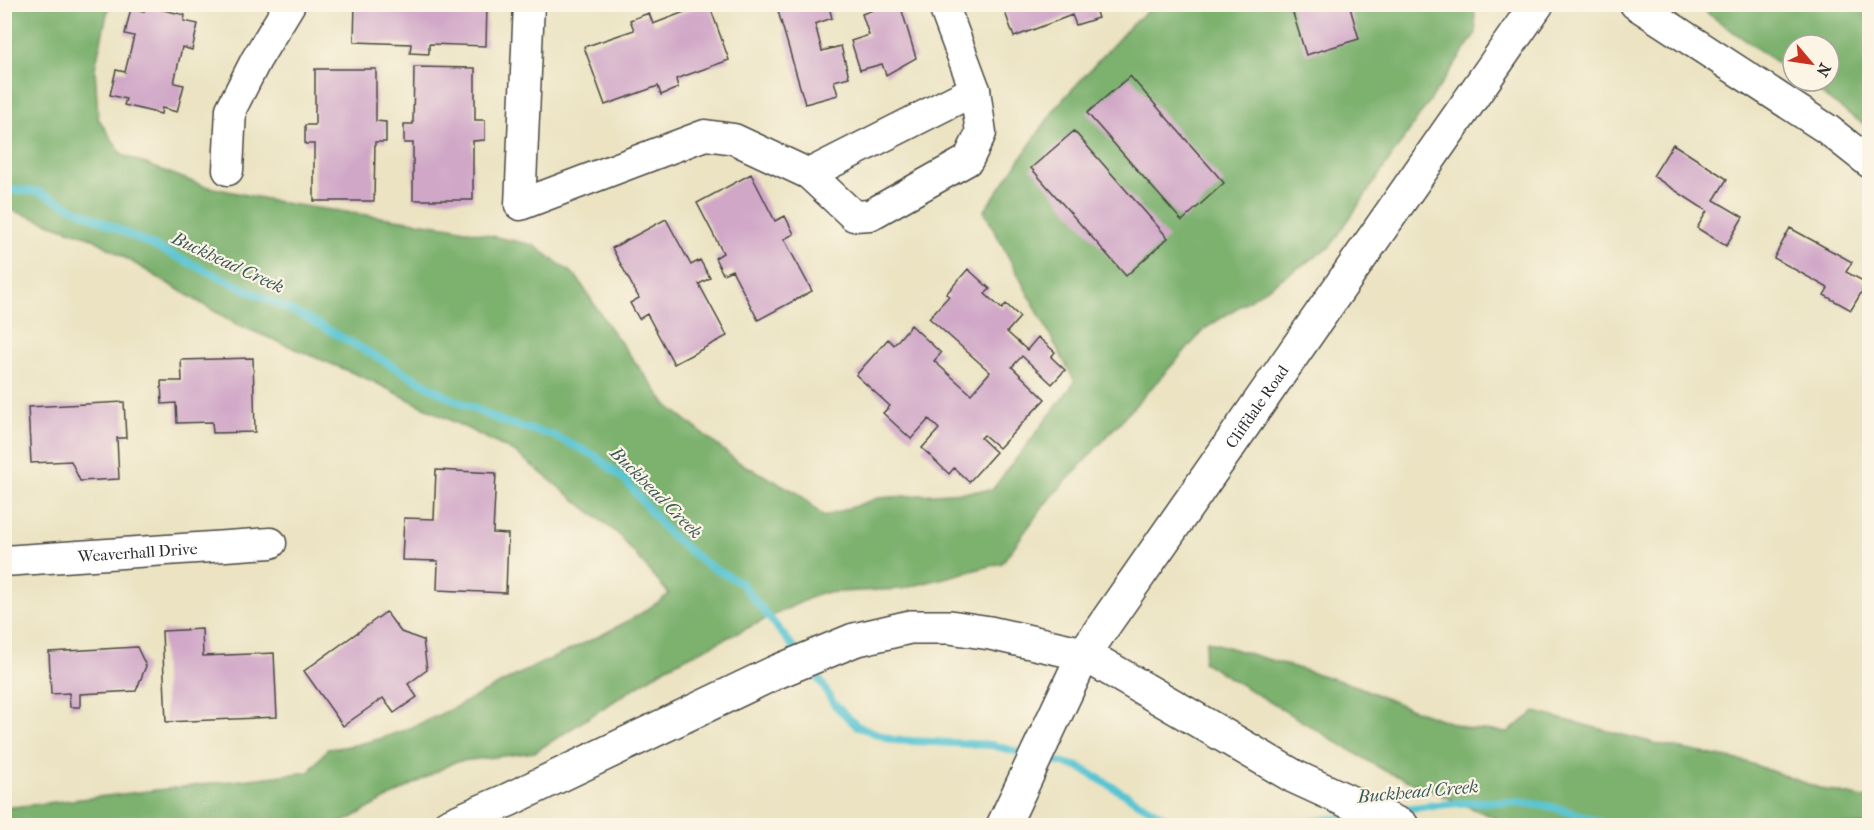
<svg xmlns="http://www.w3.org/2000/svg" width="1874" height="830" font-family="'IM FELL French Canon',serif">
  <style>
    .forest { fill: #7cb16e; stroke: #546e4c; stroke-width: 1.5 }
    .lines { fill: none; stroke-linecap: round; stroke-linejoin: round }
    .stream { stroke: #59c4d2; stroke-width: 8 }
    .building { fill: #d0a7c7 }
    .minor-casing { stroke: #484742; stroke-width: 33 }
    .major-casing { stroke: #484742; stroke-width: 36 }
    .highway-casing { stroke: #484742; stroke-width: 36 }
    .minor { stroke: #fff; stroke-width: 30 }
    .major { stroke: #fff; stroke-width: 33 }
    .highway { stroke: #fff; stroke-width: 33 }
    .labels { text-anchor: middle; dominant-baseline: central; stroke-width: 4.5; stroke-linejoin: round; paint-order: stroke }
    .street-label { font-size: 16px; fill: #2b2b2b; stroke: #fcf5e5 }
    .water-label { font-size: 18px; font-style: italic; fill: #39595d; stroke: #fcf5e5 }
  </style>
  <rect width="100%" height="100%" fill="#fcf5e5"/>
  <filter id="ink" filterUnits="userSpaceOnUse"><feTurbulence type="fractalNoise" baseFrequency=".0167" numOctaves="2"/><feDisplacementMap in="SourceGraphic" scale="12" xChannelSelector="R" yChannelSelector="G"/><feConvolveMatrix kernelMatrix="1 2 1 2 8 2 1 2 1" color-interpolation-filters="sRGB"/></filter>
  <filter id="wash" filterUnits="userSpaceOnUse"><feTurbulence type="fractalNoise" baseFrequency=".008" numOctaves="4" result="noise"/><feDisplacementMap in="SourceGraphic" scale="24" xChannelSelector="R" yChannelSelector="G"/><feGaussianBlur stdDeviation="1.35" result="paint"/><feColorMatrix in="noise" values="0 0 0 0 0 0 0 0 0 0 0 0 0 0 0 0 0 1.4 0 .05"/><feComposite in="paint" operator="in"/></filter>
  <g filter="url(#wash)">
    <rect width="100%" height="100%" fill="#ebe3c2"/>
    <!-- forest -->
    <path class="forest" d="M5,5h104l-14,63 3,50 24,37 82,31 85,18 162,23 82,18 43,31 33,51 58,78 71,57 60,31 26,24 54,-19 114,-8 83,-108 -91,-171 73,-105 75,-82 23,-19h319l2,28 -146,214 -124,81 -161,176 -43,59 -101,26 -81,4 -153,74 -132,85 -81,10 -110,60 -20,3h-319v-17l304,-36 18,-23c69,-5 136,-47 198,-78 48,-23 101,-44 144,-77l-51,-60 -102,-81 -144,-72 -136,-57 -144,-86 -87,-30z
      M1696,5h173v123l-66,-47h26v-36h-36v29z
      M1207,641l150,45 49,21 63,22 39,3 27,-20 131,34 77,15 79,28 47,10v26h-358l-126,-54 -182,-109z"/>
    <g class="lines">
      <!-- stream -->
      <path class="stream" d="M4,189l35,3 270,127 141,79 54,24 48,13 42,20 32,26 43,53 34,28 38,21 58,71
        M809,666l10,13 15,25 23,22 36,14 99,5 38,10
        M1043,758l36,9 88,52 46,7
        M1394,810c48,-6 98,-12 147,-5 23,3 48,14 71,21
        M1261,826l32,-2 61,-8"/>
    </g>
    <g id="blocks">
      <!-- building -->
      <path class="building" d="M355,4h132l-1,42 -57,-2v10l-19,-1 1,-9 -57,-2z
        M705,4h4l20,56 -53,19 2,9 -17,7 -3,-9 -53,19 -21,-58 50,-17 -4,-10 19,-7 4,11z
        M776,4h58l-5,3 3,11 -17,6 7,27 19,-5 8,31 -15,4 4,14 -33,9z
        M871,4h29l16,54 -30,17 -4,-11 -22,6 -9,-29 18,-6 -7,-21 11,-4z
        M1002,4h106v1l-13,4 3,9 -22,7 -4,-10 -58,22z
        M1290,4h59l10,35 -53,16z
        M146,6l39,9 -1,6 14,3 -6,26 -10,-3 -8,36 10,2 -7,27 -15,-4 -1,6 -37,-9 2,-6 -16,-4 6,-25 9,2 9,-36 -9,-2 6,-26 13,3z
        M414,67l61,1v52h10v20l-12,1v59h-60v-57h-9v-19h9z
        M315,69h61v52l10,1v20h-11l-1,59h-60v-57h-9v-19h10z
        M1130,76l94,107 -42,38 -95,-108z
        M1074,131l94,107 -42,38 -95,-108z
        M1673,144l54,35 -13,21 29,17 -17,29 -29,-18 10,-17 -54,-35z
        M751,174l24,47 10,-5 9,18 -10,5 28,52 -54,29 -26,-50 -9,4 -8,-16 8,-5 -26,-50z
        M666,219l25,46 9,-5 10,18 -11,6 28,52 -53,28 -27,-50 -8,5 -9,-16 9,-5 -27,-50z
        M1790,228l62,34 -6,10 21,11 -16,27 -27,-15 4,-7 -54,-30z
        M968,269l22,20 -5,5 17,15 4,-5 14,13 -13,15 20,18 11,-13 17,15 -4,5 14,13 -13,14 -30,-28 -10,11 33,32 -46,49 -15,-13 -3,3 15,14 -27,30 -15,-14 -5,6 -27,-26 17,-19 -10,-10 -18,20 -28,-26 7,-7 -34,-31 32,-36 6,6 17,-20 30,28 -7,8 37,33 19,-22 -61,-54 20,-22 -3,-2z
        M253,358l2,74 -42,1 -1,-11 -35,1 -1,-20 -14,1 -1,-23h21l-1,-21z
        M124,402l2,36h-9l2,41 -39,2 -9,-20 -40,2 -3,-56z
        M436,470l60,3 -3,60 15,1 -2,59 -69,-3 1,-29 -36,-1 2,-42 30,1z
        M386,612l15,20 22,8 4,30 -19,14 9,13 -23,16 -11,-15 -40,28 -39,-55z
        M202,629l1,27 71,-3 3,64 -111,5 -4,-91z
        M137,647l9,19 -10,25 -56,3v13h-10l-1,-14 -18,1 -2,-42z"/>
    </g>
  </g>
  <g filter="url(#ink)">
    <use href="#blocks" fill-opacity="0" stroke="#484742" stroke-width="1.5"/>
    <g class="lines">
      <defs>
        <g id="minor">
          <path d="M529,4l-9,201 185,-70 29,4 75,35 45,42 16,-1 98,-55 13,-27 -6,-43 -32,-86"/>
          <path d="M1635,4l192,125 43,34"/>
          <path d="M228,170l3,-61 25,-49 34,-56"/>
          <path d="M809,174l166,-84"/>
          <path id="s1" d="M4,561l267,-18"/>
        </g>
        <g id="major">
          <path id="s2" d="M1003,826l81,-172 453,-650"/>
        </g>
        <path id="highway" d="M448,826l60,-26 266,-127 80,-33 56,-13h40l40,6 94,21 211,123 107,49"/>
      </defs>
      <!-- minor casing -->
      <use href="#minor" class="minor-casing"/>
      <!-- major casing -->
      <use href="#major" class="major-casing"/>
      <!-- highway casing -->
      <use href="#highway" class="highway-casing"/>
      <!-- minor -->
      <use href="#minor" class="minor"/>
      <!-- major -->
      <use href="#major" class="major"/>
      <!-- highway -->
      <use href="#highway" class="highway"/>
    </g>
  </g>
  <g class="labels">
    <!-- street labels -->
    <g class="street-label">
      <text stroke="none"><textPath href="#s2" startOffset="492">Cliffdale Road</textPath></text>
      <text stroke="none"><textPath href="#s1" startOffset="134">Weaverhall Drive</textPath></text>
    </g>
    <!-- water labels -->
    <g class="water-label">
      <text transform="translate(228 263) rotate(25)">Buckhead Creek</text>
      <text transform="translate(656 493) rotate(45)">Buckhead Creek</text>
      <text transform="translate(1418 792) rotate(-5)">Buckhead Creek</text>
    </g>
  </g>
  <!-- margin -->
  <rect width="1874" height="830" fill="none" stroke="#fcf5e5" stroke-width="24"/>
  <!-- north arrow -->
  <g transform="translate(1811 63) rotate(119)"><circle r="28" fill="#fcf5e5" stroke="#a8a49b" stroke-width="1.5"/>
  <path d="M0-4.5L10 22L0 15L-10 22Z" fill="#c8321e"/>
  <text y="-9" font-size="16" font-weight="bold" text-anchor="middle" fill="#2b2b2b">N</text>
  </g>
</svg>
